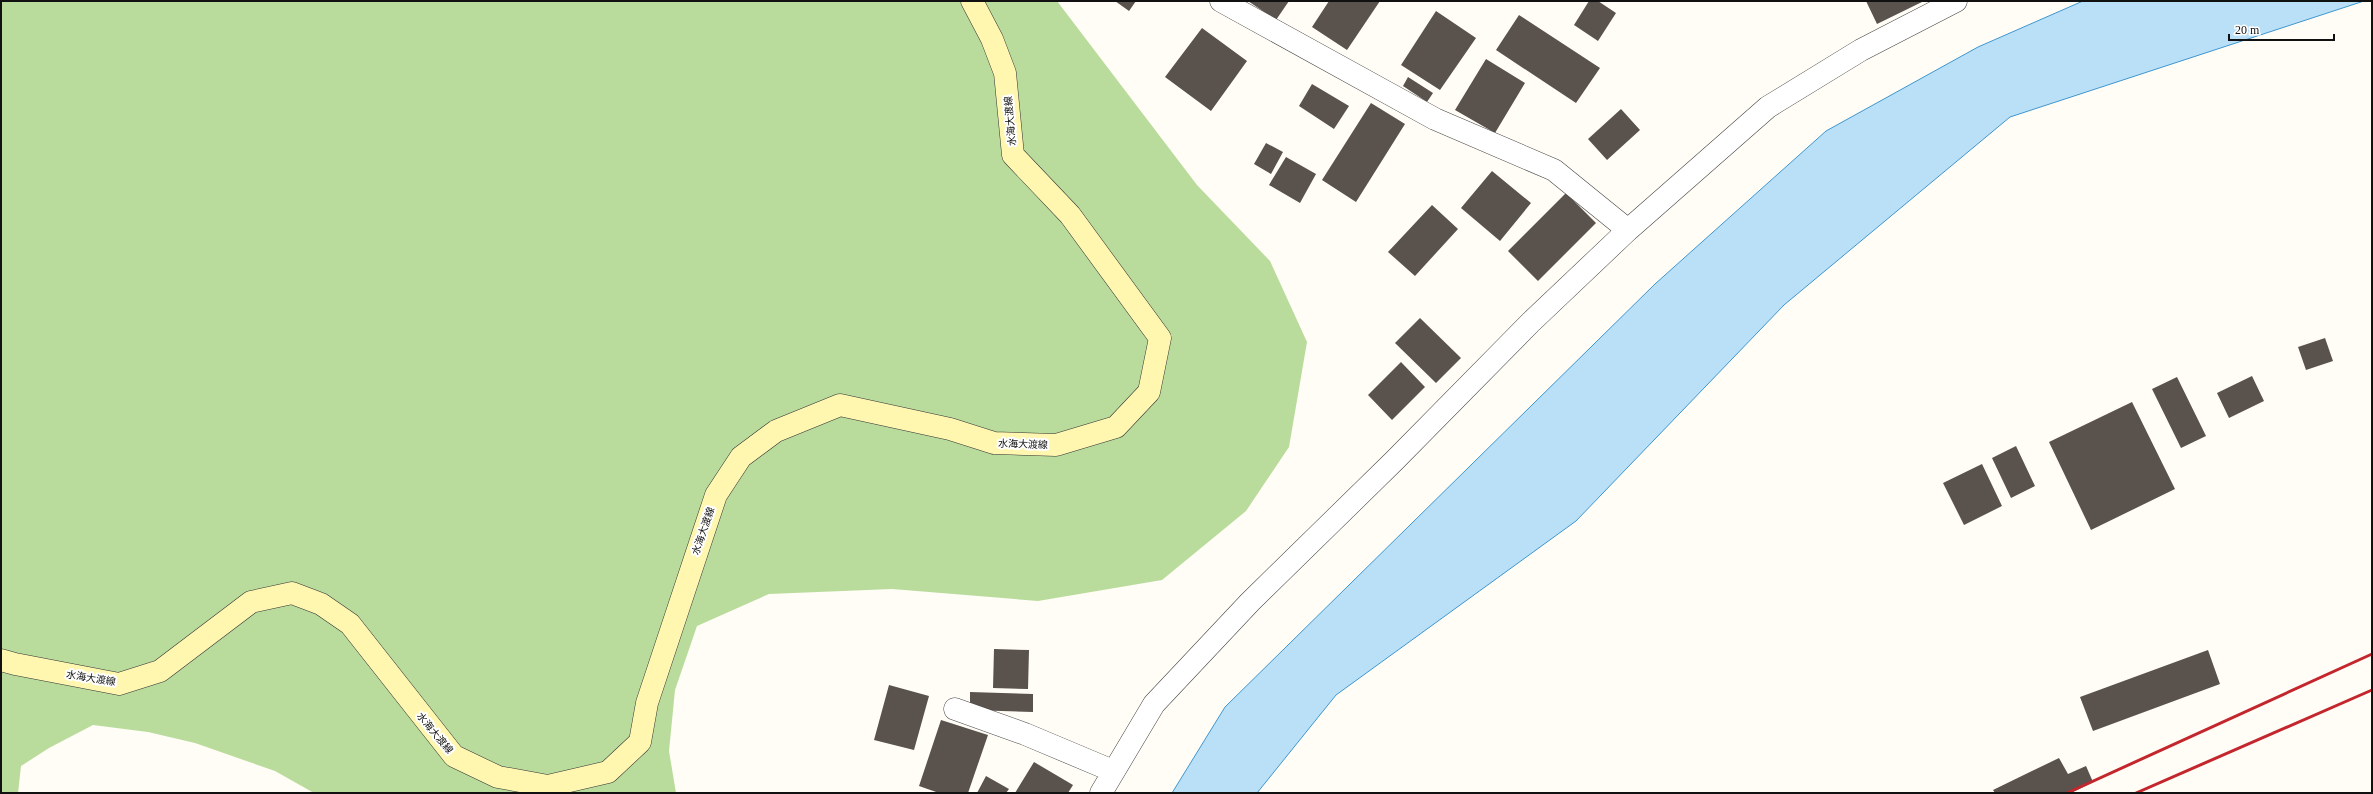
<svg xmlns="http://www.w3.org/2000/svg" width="2373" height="794" font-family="'Times New Roman','Noto Sans JP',serif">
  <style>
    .forest { fill: #b9dc9c }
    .water { fill: #b9e0f7; stroke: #3f96cf }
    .building { fill: #5a524d }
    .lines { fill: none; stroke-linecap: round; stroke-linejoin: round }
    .minor-casing { stroke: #444; stroke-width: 23 }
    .secondary-casing { stroke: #333; stroke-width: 23 }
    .minor { stroke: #fff; stroke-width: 22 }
    .secondary { stroke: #fff6b0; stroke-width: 22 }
    .rail { stroke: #c4262e; stroke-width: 3 }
    .labels { text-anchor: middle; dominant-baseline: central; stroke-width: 4; stroke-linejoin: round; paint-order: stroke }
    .street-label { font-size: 10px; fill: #111; stroke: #fff }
  </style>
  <rect width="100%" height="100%" fill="#fffdf5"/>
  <!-- forest -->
  <path class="forest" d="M1,1h1056l140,184 73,76 37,81 -18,105 -43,64 -84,69 -124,21 -146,-12 -123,5 -72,32 -22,64 -6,61 7,42h-362l-39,-22 -80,-28 -47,-11 -55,-7 -44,23 -28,18 -3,27h-17z"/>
  <!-- water -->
  <path class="water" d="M2083,1h281l-354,116 -226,188 -208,216 -240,174 -79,98h-85l53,-86 430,-423 171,-153 152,-84z"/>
  <!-- building -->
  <path class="building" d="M1115,1h21l-7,10z
    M1248,1h41l-13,19z
    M1329,1h51l-33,49 -35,-23z
    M1589,1h9l18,12 -18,28 -24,-16z
    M1866,1h58l-47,23z
    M1436,11l40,27 -36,52 -39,-25z
    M1519,15l81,53 -24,35 -80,-53z
    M1202,28l45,33 -36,50 -46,-34z
    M1486,59l39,24 -30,50 -40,-23z
    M1408,77l25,16 -6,9 -24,-16z
    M1312,84l37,22 -15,23 -35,-23z
    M1371,103l34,21 -49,78 -34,-22z
    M1621,109l19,21 -33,30 -19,-21z
    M1266,143l17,9 -12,22 -17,-10z
    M1286,157l30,17 -16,29 -31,-18z
    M1492,171l39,32 -31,38 -39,-33z
    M1566,193l30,30 -58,58 -30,-30z
    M1432,205l26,24 -43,47 -27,-24z
    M1420,318l41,40 -25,25 -41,-40z
    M2325,338l8,23 -27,9 -8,-23z
    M1401,362l24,25 -33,33 -24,-25z
    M2252,376l12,25 -35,17 -12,-25z
    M2177,377l29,59 -25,12 -29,-59z
    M2132,402l43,87 -84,41 -42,-88z
    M2016,446l19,40 -24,12 -19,-40z
    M1982,464l20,42 -38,19 -21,-42z
    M994,649l35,1 -1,39 -35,-1z
    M2208,650l12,34 -127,47 -13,-34z
    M889,685l40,11 -15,54 -40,-10z
    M970,692l63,2v18l-63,-2z
    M941,720l47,15 -20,58h-29l-20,-7z
    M2059,758l9,16 18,-8 7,16 -22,11h-76l-2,-3z
    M1034,762l39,23 -5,8h-53z
    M986,776l23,13 -3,4h-29z"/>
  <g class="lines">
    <defs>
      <path id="minor" d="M1221,1l214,118 119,51 74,60
        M955,709l70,25 88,37
        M1101,793l53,-89 96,-102 145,-142 135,-137 98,-93 140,-123 93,-57 95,-49"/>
      <path id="secondary" d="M1,660l14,4 104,20 41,-13 91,-69 41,-9 29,11 29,20 104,132 44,21 50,9 60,-14 32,-30 7,-39 69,-208 25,-38 35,-26 64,-26 110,24 44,14 62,2 60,-18 33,-35 11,-54 -90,-123 -57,-60 -8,-82 -13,-34 -20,-38"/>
    </defs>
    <!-- minor casing -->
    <use href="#minor" class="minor-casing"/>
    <!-- secondary casing -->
    <use href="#secondary" class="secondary-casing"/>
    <!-- minor -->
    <use href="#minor" class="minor"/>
    <!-- secondary -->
    <use href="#secondary" class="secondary"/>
    <!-- rail -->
    <path class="rail" d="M2067,793l305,-139
      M2136,793l236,-103"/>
  </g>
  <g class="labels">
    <!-- street labels -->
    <g class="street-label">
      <text transform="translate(1010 121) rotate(-95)">水海大渡線</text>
      <text transform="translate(1023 444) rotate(2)">水海大渡線</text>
      <text transform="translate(703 531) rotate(-71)">水海大渡線</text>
      <text transform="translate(91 678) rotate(9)">水海大渡線</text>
      <text transform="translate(435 733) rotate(50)">水海大渡線</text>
    </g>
  </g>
  <!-- border -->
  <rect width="2373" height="794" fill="none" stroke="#111111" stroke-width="4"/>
  <!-- scale -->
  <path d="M2229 34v6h105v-6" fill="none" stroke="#111111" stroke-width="2"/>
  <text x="2235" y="34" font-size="12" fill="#111111" stroke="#ffffff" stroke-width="3" paint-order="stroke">20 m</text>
</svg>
